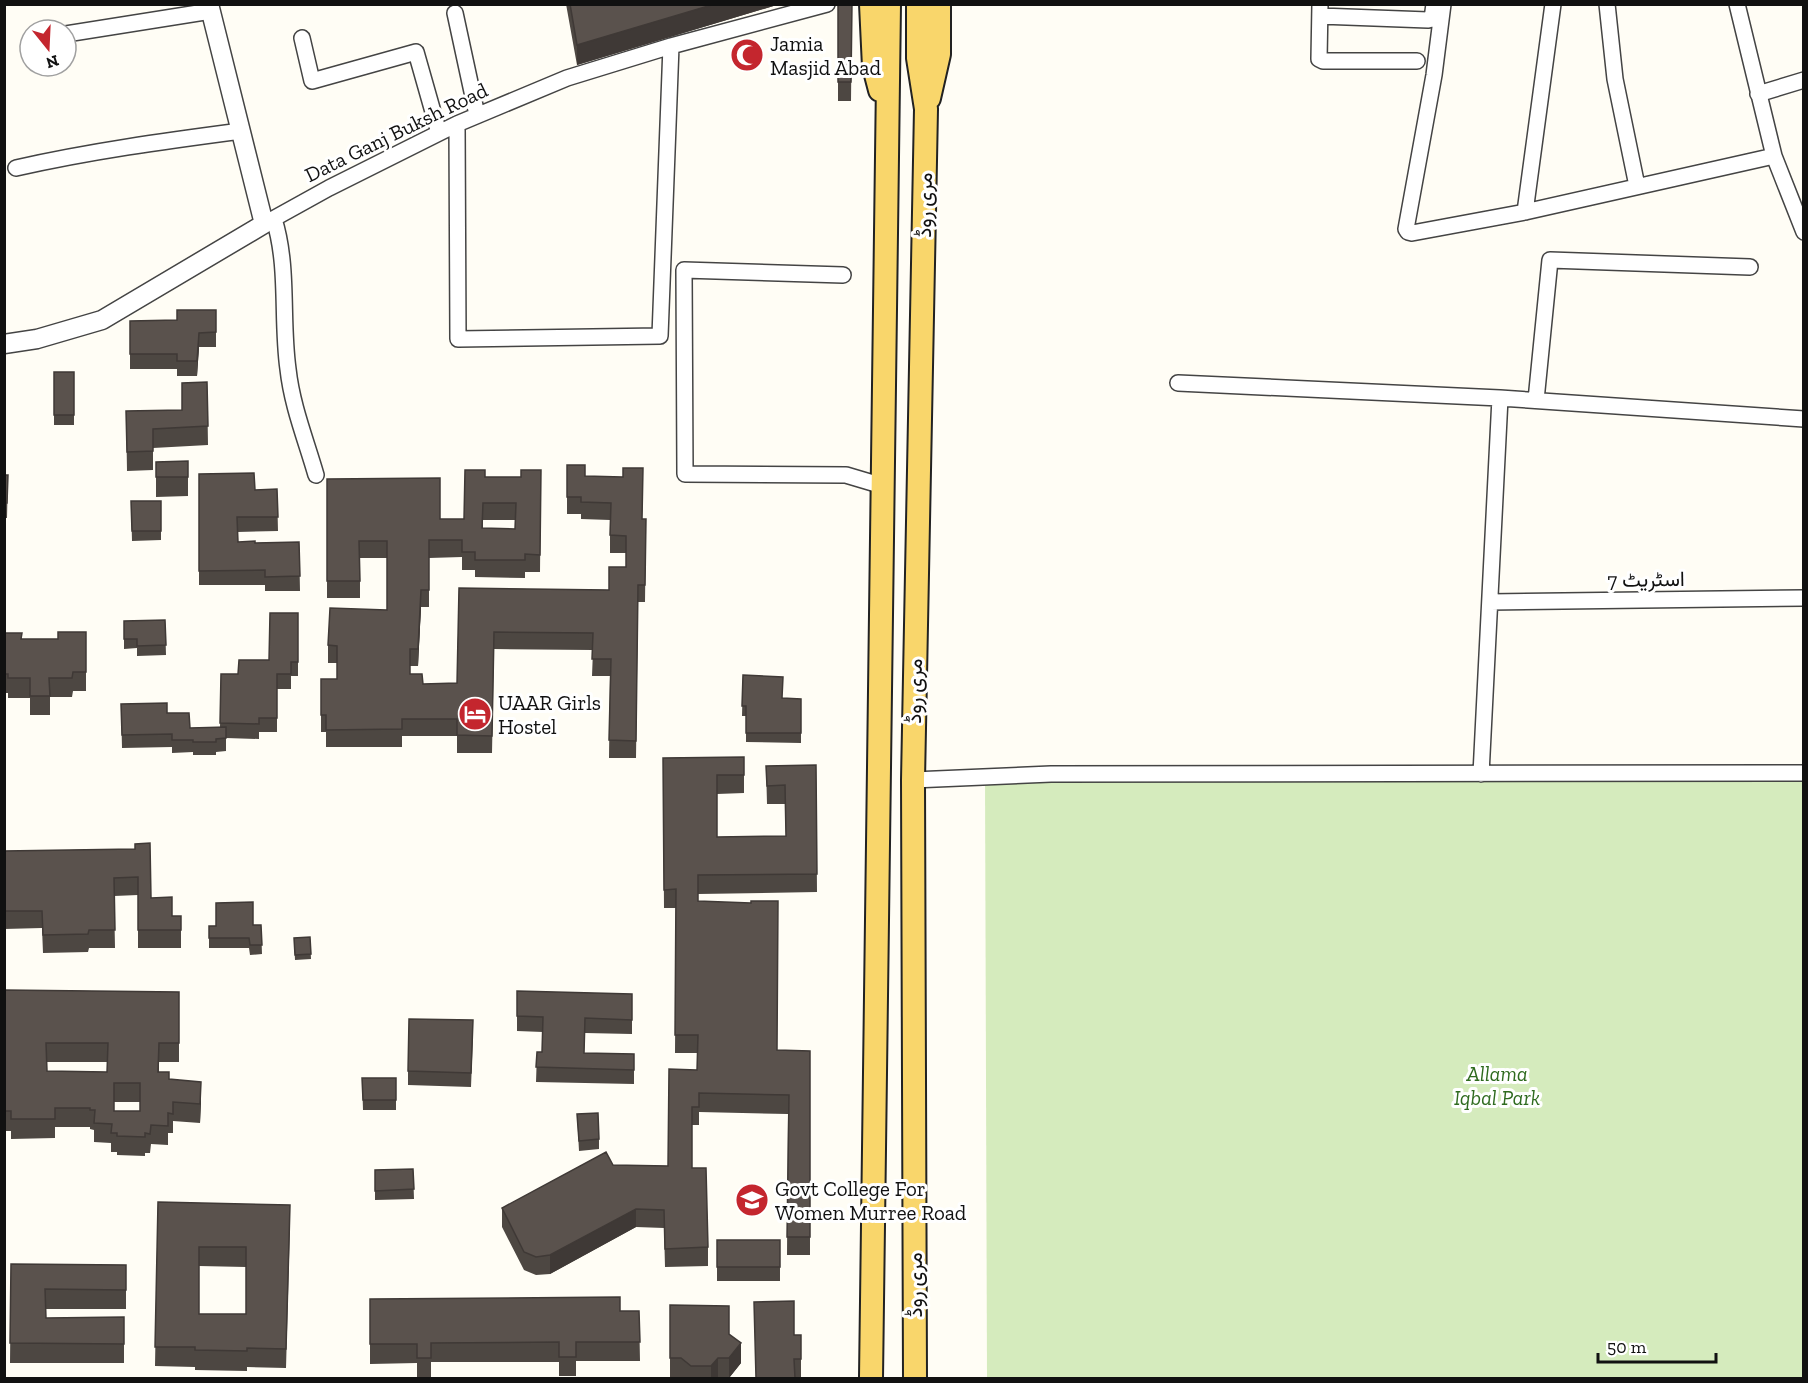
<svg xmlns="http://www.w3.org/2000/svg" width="1808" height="1383" font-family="'Zilla Slab',Vazirmatn,serif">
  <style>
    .green { fill: #d5ebbd }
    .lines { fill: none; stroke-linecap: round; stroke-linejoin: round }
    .minor-casing { stroke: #444; stroke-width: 18 }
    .tertiary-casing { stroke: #444; stroke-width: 21 }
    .primary-casing { stroke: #222; stroke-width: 26 }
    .minor { stroke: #fff; stroke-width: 15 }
    .tertiary { stroke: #fff; stroke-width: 18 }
    .primary { stroke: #f9d66b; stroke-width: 22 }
    .wall { fill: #4d4742; fill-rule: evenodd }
    .shaded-wall { fill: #3f3936 }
    .building { fill: #5a524d; stroke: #3f3936; stroke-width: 1.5; fill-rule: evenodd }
    .labels { text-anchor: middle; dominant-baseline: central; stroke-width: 6; stroke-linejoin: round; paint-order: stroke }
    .poi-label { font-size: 21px; fill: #111; stroke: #fff; text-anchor: start }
    .street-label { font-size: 21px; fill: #111; stroke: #fff }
    .park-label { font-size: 21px; font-style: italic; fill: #2f6b1f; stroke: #fff }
  </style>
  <rect width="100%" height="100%" fill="#fffdf5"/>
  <!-- green -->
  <path class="green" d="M1803,774v604h-816l-2,-601z"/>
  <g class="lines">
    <defs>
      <path id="minor" d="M1320,4l-1,55 4,2h94
        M1443,4l-9,71 -28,154 2,3 4,1 113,-21 249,-56 30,76
        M1607,4l8,75 22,107
        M1737,4l37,152
        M455,13l22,102
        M1320,16l108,4 4,-1 2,-15
        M66,34l145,-23
        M302,38l10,43 104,-29 23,81
        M1758,94l46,-14
        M457,124l1,215 202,-3 11,-290
        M16,168c75,-17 149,-27 225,-37
        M1525,212l28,-208
        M274,219c15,48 7,100 14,150 4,37 18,71 28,106
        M264,224l65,-36 128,-64 110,-46 104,-32 156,-42
        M843,275l-159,-5 1,204 161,1 37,11
        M1178,383l322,15 304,21
        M1536,400l14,-140 200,7
        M1490,602l314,-4
        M1481,774l19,-376
        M913,780l138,-6 753,-1"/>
      <path id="tertiary" d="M4,344l33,-5 65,-19 162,-96 -55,-220"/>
      <path id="primary" d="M871,4l3,63 6,23
        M929,98l10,-44v-50
        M871,1378l18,-1374
        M915,1378l-2,-598 13,-671 -8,-51v-54"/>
    </defs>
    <!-- minor casing -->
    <use href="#minor" class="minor-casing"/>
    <!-- tertiary casing -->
    <use href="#tertiary" class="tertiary-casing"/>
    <!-- primary casing -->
    <use href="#primary" class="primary-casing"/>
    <!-- minor -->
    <use href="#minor" class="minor"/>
    <!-- tertiary -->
    <use href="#tertiary" class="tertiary"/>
    <!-- primary -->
    <use href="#primary" class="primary"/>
  </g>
  <!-- wall -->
  <path class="wall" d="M566,4h214l-203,61z
    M838,4h14l-1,97h-13z
    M216,310v37h-17l-2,29h-20v-7h-47v-48l47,-1z
    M54,372h20v53h-20z
    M207,382l1,63 -55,3v22l-26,1 -1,-60 56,-1v-27z
    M188,461v35l-32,1v-35z
    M541,470l-1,102h-15v6l-50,-1v-7h-13v-13l-33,1v49h-8l-3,59h-8v8l13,10 34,-1 2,-95 150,2 17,-23v-14h-16v-33l-29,-1v-5h-14v-17l18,-21 58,9 -1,34h4l-1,83h-7l-2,156h-27l1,-82h-18l1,-26 -99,-1 -2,104h-35v-17h-55v11h-76v-15h-5v-53h16v-16h-9v-18l59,-35v-52h-27v40h-33v-119l113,40h24l21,-42h36zM483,520h32v9l-32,-1z
    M199,474l56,16 22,-1 1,42 -41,1 1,10 17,1 44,-1 1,49h-35v-6h-66z
    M4,475h4l-1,43h-3z
    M131,501h30v39l-29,1z
    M298,613v63h-7v13h-14v43h-18v7l-33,-1v13l-10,1v3h-23v-3l-21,1v-6l-50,1 -1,-44 46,9 23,15 30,-1 1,-53h17l31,-14z
    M165,620l1,35 -29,1v-8l-13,1v-28z
    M86,632v59h-13l-1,6h-22v18h-20v-17h-22v-5h-4v-60l17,6h37z
    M743,675l40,23 18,1v44l-55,-1v-26h-4z
    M744,757v36l-27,1v43l69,-1 -1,-32h-18l-1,-38 50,-1 1,127 -119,2v7l79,149 33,1v204h-23l1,-141 -89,-2v13h-7v43l16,79v19l-43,1 -1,-39 -28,-1 -86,47 -14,1 -12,-5 -22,-43v-19l111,-43 55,1 29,-96v-17h-22l1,-145h-12l-1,-150z
    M135,849l16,49 21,18h9v32h-43v-53l-24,1 1,52h-26l-1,4 -45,1 -1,-25 -38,1v-78z
    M261,925l1,29 -12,1 -1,-7h-40v-22z
    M310,937l1,22 -16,1 -1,-22z
    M4,990l175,2v70h-20v10l42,29 -1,22 -27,-2v12h-5v12l-17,-1 -1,9h-5v3l-28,-1v-3h-6v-9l-17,-1v-12l-4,-1v-2h-35v11l-44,1v-8h-7zM46,1062h61v10l-60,-1zM114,1102h26v9h-26z
    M632,1009v25l-47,-1 -1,20 50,1v30l-98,-2 1,-30h5l1,-20 -26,-1v-15z
    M473,1035l-2,52 -63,-2v-14z
    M362,1078h34v32h-33z
    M577,1114l22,25v10l-20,2z
    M413,1169l1,30 -39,1v-30z
    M158,1202l132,22 -4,144 -39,-1v4l-52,-1v-3l-40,-1zM199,1266l47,1v47h-47z
    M717,1240h63v41h-63z
    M11,1264l115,1v44h-81l1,9 78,-1v46h-114z
    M370,1299l250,12h19l1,50h-64v15h-17v-14h-128v15l-14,1v-15l-47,1z
    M670,1305l59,29 12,29 -12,15h-48l-11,-1z
    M794,1335l7,24v19h-46z"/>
  <!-- shaded-wall -->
  <path class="shaded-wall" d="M715,4h65l-203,61v-20z
    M199,333v14l-2,29v-15z
    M421,590v17l-3,59v-17z
    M201,1082v19l-1,22v-19z
    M636,1209v18l-86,47v-19z
    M741,1343v20l-12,15v-20z
    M718,1358v19l-1,1h-6v-12z"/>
  <!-- building -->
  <path class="building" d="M570,4h145l-138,41z
    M838,4h14l-1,78h-13z
    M177,310h39v22l-17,1 -2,28h-20v-7h-47v-33l47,-1z
    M54,372h20v43h-20z
    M207,382l1,44 -55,3v22l-26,1 -1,-41 56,-1v-27z
    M188,461v16h-32v-15z
    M567,465h18v11l38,1v-9h20l-1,51h4l-1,66h-7l-2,156 -27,-1 2,-81h-19l1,-26 -99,-1 -2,104 -35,-1v-16h-55v10l-76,1v-15h-5v-36h16v-33l-9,-1 2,-37 57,2v-69h-28l1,40h-33v-102l113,-1v41h24l1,-49h20v7h36v-7h20l-1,85 -15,-1v6h-50v-8h-13v-12h-33v50h-8l-3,59h-8v25h12l1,10 34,-1 2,-95 150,2v-23h17v-31l-16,-1 1,-32 -30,-1v-5h-14zM483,503h33l-1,26 -33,-1z
    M254,473l1,17 22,-1 1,28h-41l1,25 17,-1v2l44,-1 1,34 -35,1v-7l-66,1v-97z
    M4,475h4l-1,28h-3z
    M131,501h30v30h-29z
    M270,613h28v49h-7v12h-14v44h-18v6l-39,-1 1,-49h17l1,-14h30z
    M165,620l1,25 -29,1v-7h-13v-18z
    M58,632h28v40h-13l-1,6h-23l1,18h-20v-18h-22v-4h-4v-41h18l-1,6h37z
    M743,675l40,2 -1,21 19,1v34h-55v-27h-4z
    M167,703v10h22l1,15 36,-1v11l-10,1v3h-23v-2h-21v-6l-50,1 -1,-31z
    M744,757v18h-27v62l69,-1 -1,-51 -18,1 -1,-20 50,-1 1,109 -119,1v26l53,2v-2h27l-1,149 33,1v186h-23l2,-142 -90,-2v14h-7v61h14l2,79 -43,2 -1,-39 -28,-1 -86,46 -14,2 -12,-5 -22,-44 104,-56 7,13 55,1 1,-97 28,1 1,-35h-23l1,-146 -12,1 -1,-132z
    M150,843l1,55 21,-1v19h9v14h-43v-53l-24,1 1,52h-26l-1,4 -45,1 -1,-24h-38v-60l131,-2v-5z
    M253,902v23h8l1,20h-12l-1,-7h-40v-12h7v-23z
    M310,937l1,17 -16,1 -1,-17z
    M4,990l175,2v51h-20l-1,29h11v7l32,3 -1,22 -27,-2v12l-5,-1v13l-17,-1 -1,9 -5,-1v4l-28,-1v-3h-6l1,-9 -18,-1 1,-13h-5v-2h-35v11h-44v-8h-7zM46,1043h62l-1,29 -60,-1zM114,1083h26v28h-26z
    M517,991l115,3v26l-47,-2 -1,35 50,1v16l-98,-3 1,-15h5l1,-35 -26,-1z
    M409,1019l64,1 -2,53 -63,-2z
    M362,1078h34v22h-33z
    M598,1113l1,26 -20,2 -2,-27z
    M413,1169l1,20 -39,2v-21z
    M158,1202l132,3 -4,144 -39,-1v3l-52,-1v-3h-40zM199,1247h47v67h-47z
    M717,1240h63v27h-63z
    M11,1264l115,1v25l-81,-1 1,29 78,-1v27l-114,-1z
    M620,1297v14h19l1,31h-64v15h-17v-15l-128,1v15h-14v-14h-47v-45z
    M794,1301v34h7v24h-7l1,19h-39l-2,-76z
    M670,1305l59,1v28l12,9 -12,15h-11l-7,8h-20l-10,-8h-11z"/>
  <!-- icons -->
  <defs>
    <symbol id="mosque-disc" viewBox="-11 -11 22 22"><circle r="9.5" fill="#c4262e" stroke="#fff"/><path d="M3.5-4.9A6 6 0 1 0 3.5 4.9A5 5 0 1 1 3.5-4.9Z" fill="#fff"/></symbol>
    <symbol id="hotel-disc" viewBox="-11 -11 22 22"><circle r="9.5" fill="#c4262e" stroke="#fff"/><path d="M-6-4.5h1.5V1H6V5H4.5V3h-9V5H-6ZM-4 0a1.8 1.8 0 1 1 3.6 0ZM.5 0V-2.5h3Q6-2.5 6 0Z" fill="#fff"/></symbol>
    <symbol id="university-disc" viewBox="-11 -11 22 22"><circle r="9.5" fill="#c4262e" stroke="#fff"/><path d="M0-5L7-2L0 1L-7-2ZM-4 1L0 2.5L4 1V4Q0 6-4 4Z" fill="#fff"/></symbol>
  </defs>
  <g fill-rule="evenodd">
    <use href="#mosque-disc" x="728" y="36" width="38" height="38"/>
    <use href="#hotel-disc" x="456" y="695" width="38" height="38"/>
    <use href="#university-disc" x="733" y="1181" width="38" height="38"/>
  </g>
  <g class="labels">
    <!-- poi labels -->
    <g class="poi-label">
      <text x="770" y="43">Jamia<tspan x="770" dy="24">Masjid Abad</tspan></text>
      <text x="498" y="702">UAAR Girls<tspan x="498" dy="24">Hostel</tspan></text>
      <text x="775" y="1188">Govt College For<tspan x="775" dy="24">Women Murree Road</tspan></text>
    </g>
    <!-- street labels -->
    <g class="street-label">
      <text transform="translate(396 132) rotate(-26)">Data Ganj Buksh Road</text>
      <text transform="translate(924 205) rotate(-89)">مری روڈ</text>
      <text transform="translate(1646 579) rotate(-1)">اسٹریٹ 7</text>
      <text transform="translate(914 691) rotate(-89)">مری روڈ</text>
      <text transform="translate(914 1285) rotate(-90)">مری روڈ</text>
    </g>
    <!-- park labels -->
    <g class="park-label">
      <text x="1497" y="1073">Allama<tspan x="1497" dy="24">Iqbal Park</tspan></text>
    </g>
  </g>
  <!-- border -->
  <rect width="1808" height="1383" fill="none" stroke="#111111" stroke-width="12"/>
  <!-- north arrow -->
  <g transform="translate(48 48) rotate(162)"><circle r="28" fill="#ffffff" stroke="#a0a0a0" stroke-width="1.5"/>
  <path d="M0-4.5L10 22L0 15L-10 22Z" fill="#c4262e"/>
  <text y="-9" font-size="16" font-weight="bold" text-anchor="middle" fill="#111111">N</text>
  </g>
  <!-- scale -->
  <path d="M1598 1353v9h118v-9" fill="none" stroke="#111111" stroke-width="3"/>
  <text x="1607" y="1353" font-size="18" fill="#111111" stroke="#ffffff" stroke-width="4.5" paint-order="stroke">50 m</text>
</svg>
